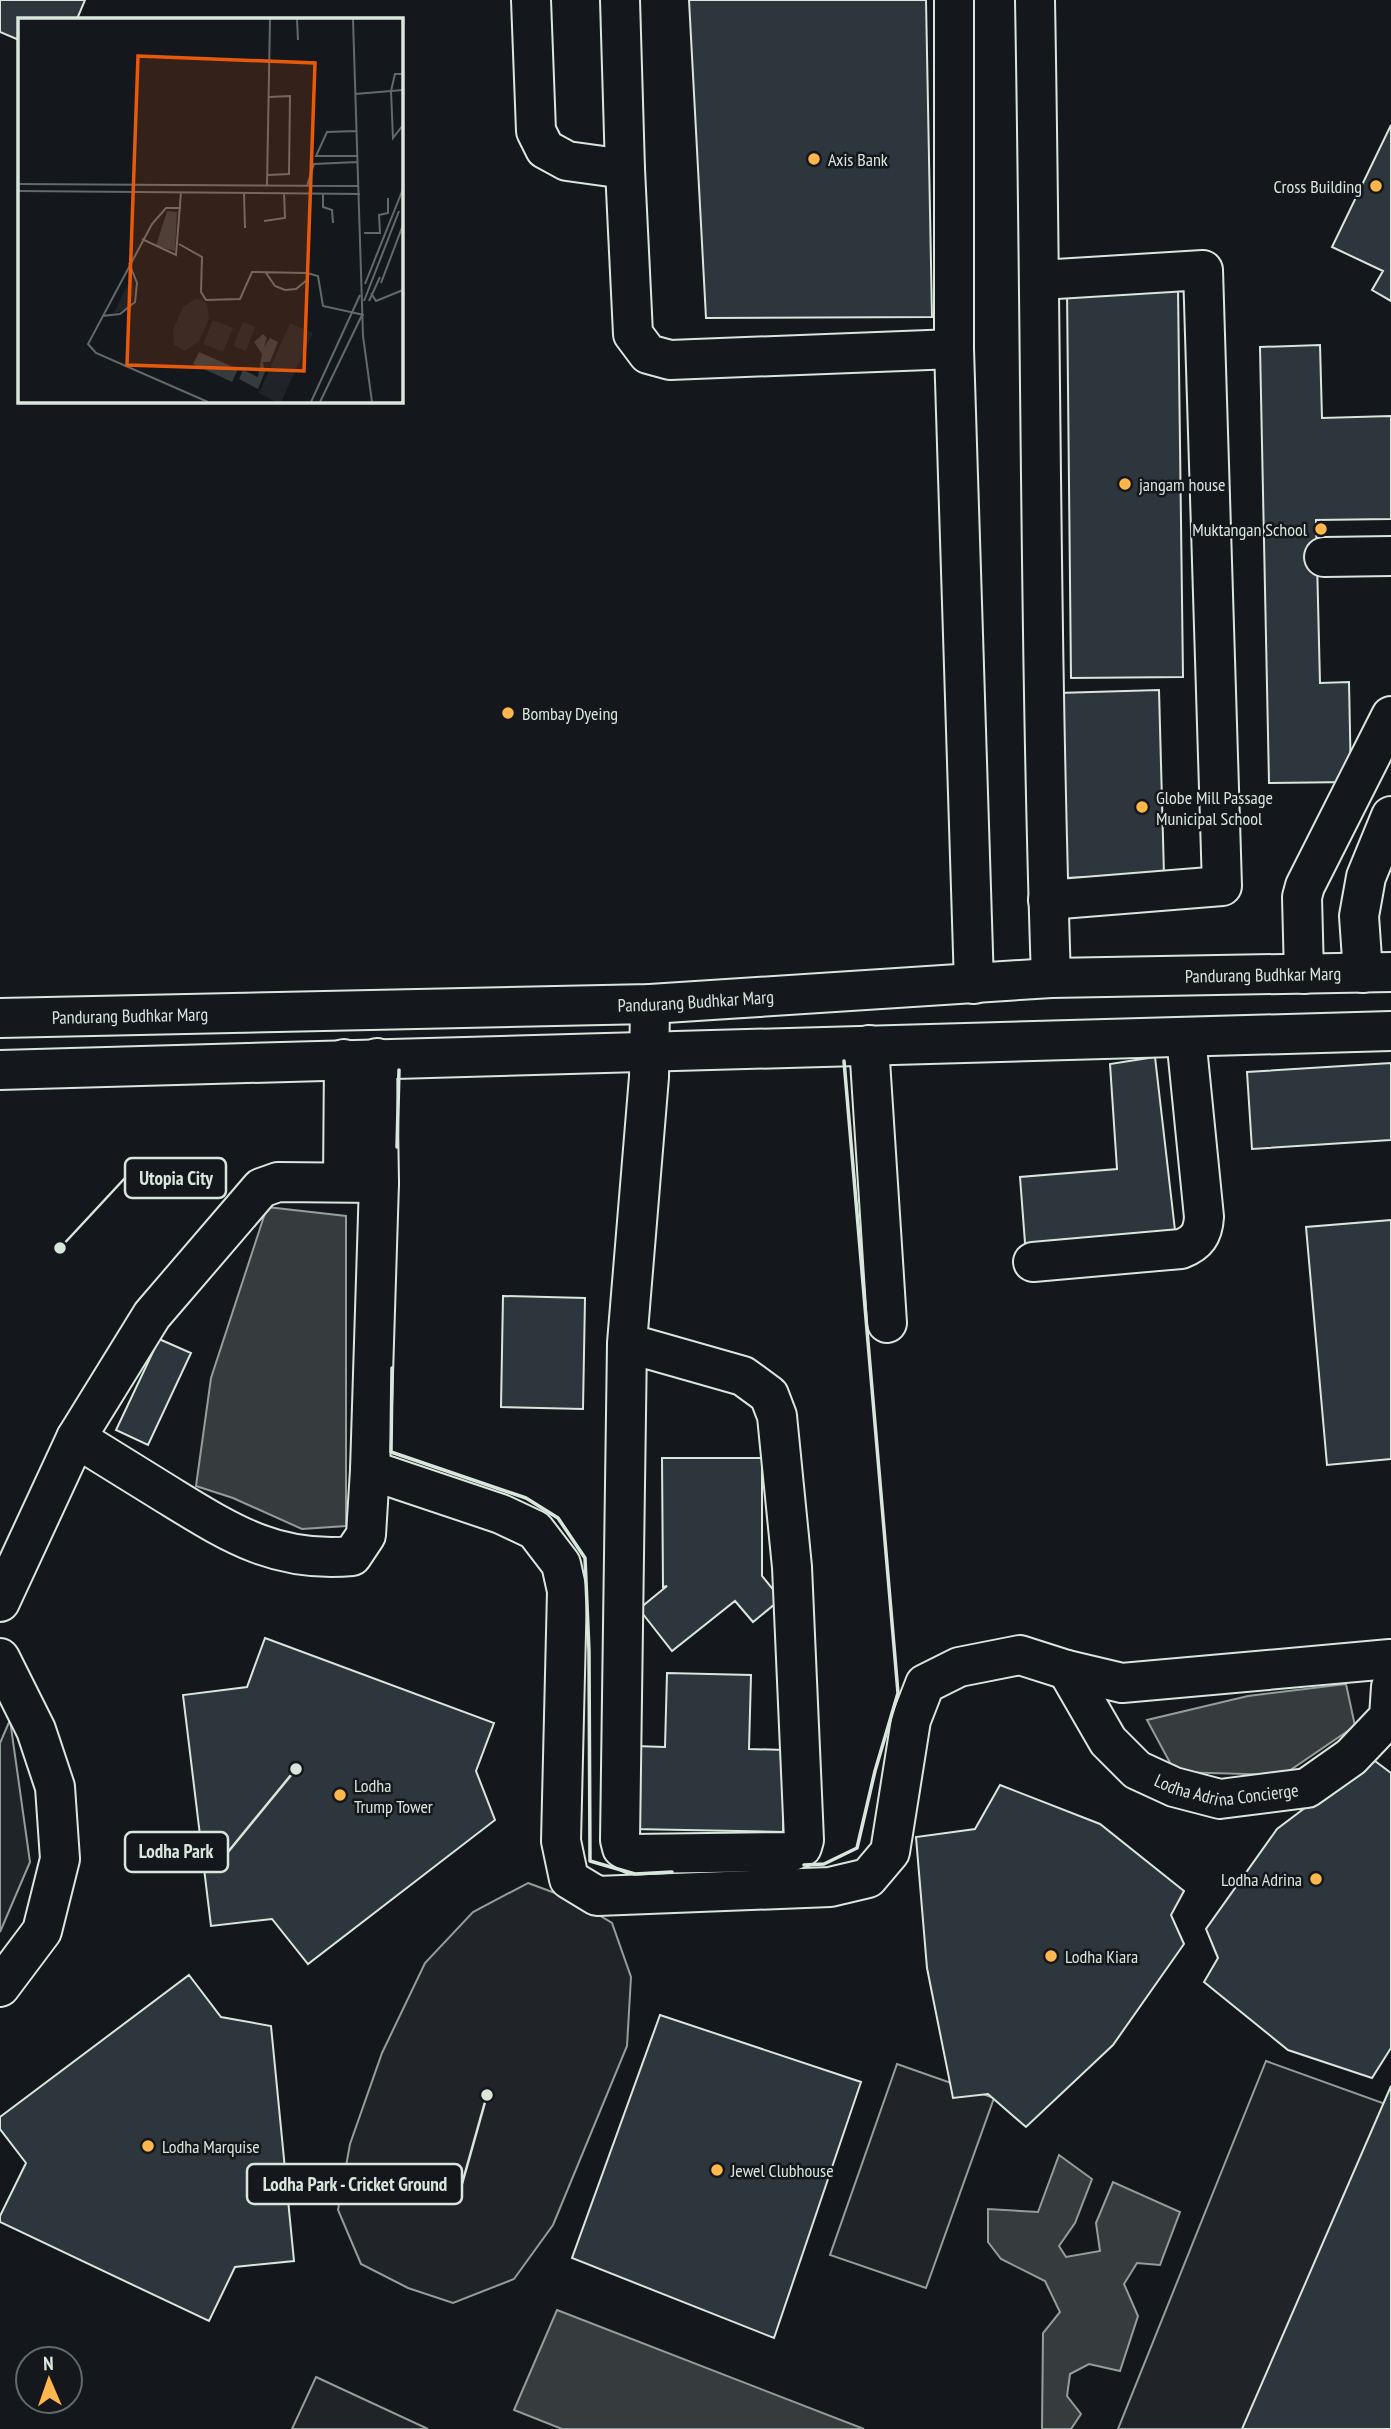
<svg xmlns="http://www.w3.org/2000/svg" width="1391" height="2429" font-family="'PT Sans Narrow',sans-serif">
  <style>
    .green { fill: #202428; stroke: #939e99; stroke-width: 2 }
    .water { fill: #363b3e; stroke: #939e99; stroke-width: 2 }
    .building { fill: #2c363c; stroke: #d8e6dc; stroke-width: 2 }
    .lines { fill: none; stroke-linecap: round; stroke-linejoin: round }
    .minor-casing { stroke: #d8e6dc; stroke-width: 42 }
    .major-casing { stroke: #d8e6dc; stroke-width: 42 }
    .minor { stroke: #14181c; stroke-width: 38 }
    .major { stroke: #14181c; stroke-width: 38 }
    .wall { stroke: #d8e6dc; stroke-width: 3.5 }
    .poi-dot { fill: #ffb74d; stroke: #14181c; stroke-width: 2.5 }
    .labels { text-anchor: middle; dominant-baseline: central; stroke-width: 5; stroke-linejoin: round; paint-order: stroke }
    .poi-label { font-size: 18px; fill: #d8e6dc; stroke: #14181c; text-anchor: start }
    .street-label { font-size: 18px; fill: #d8e6dc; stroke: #14181c }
    .inset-road { fill: none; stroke: #626a69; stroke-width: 2 }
    .view { fill: #e8590c; fill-opacity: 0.15; stroke: #e8590c; stroke-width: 3.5 }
    .inset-edge { fill: none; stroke: #d8e6dc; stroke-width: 3.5 }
    .leader { fill: none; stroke: #d8e6dc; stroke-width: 2.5 }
    .callout-dot { fill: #d8e6dc; stroke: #14181c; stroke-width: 2.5 }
    .callout { fill: #14181c; stroke: #d8e6dc; stroke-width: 2.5 }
    .callout-label { font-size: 19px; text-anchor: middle; font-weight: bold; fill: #d8e6dc }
  </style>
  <rect width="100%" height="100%" fill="#14181c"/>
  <!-- green -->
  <path class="green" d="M10,1720l20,142 -30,70v-189z
    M528,1883l46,17 38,23 19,54 -4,69 -74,179 -39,54 -61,24 -45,-15 -47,-24 -23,-54 12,-66 32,-91 43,-90 48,-51z
    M1266,2061l125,45 -65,323h-208z
    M897,2064l97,34 -68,190 -96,-33z
    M316,2377l112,52h-136z"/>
  <!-- water -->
  <path class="water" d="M267,1207l79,9v310l-44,3 -69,-31 -37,-12 15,-108z
    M1346,1684l9,42 -72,49 -108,-3 -28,-52 101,-24z
    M1059,2155l33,24 -17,44 -16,23 7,11 34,-6 -4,-28 17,-41 67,30 -20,53 -23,-2 -13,21 14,32 -18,55 -31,-7 -19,10 -3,22 14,18 -10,15h-29l1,-96 17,-21 -15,-31 -44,-22 -13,-17v-33l50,3z
    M557,2310l307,119h-302l-48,-19z"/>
  <!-- building -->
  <path class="building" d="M0,0h85l-8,19h-58v21l-19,-8z
    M689,0h237l6,317 -226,1z
    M1391,125v176l-19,-11 11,-19 -51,-24z
    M1178,289l5,388 -112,1 -4,-388z
    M1320,345l2,73 69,-2v103l-75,1 4,163 29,-1 2,100 -82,1 -9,-436z
    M1159,690l5,185 -101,3 -5,-185z
    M1155,1057l21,182 -150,17 -6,-79 97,-8 -7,-105z
    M1391,1063v77l-139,9 -5,-77z
    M1391,1220v239l-64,6 -21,-238z
    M503,1296l82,2 -2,111 -82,-2z
    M159,1339l32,14 -43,92 -32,-15z
    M662,1458h100v118l19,23 -28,23 -18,-21 -63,50 -33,-42 28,-23 -4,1z
    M265,1638l229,85 -18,48 19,49 -187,144 -36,-45 -61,7 -28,-231 64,-8z
    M667,1673l84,2 -2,74 36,1 -2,82 -150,-3 2,-83 30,1z
    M1371,1758l20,15v275l-19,30 -84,-28 -84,-68 14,-24 -12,-29 71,-100z
    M1000,1785l100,39 84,67 -13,24 13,29 -71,101 -87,82 -38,-33 -35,4 -26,-130 -11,-131 59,-8z
    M189,1975l32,42 50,9 23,235 -59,6 -26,54 -209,-99v-6l26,-53 -26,-34v-12z
    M660,2015l201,67 -87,256 -202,-80z
    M1391,2086v343h-149z"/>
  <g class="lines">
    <defs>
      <g id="minor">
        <path d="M531,0l5,131 9,18 22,12 58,8"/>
        <path d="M620,0l5,169 8,165 15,20 22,6 284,-11"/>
        <path d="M954,0v349l20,635"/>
        <path d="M1035,0c6,326 5,652 16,978"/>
        <path d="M1040,280l163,-10 19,616 -174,14"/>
        <path d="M1324,557l67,-1"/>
        <path d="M1363,973l-4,-57 7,-39 25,-61"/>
        <path d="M1304,974l-2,-77 3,-11 86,-170"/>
        <path d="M869,1045l18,278"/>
        <path d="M343,1182l1,-123"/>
        <path d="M1033,1262l148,-13c16,-6 22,-15 23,-32l-18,-180"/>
        <path d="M627,1343l116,33 26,19 8,21 15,151 12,273 -2,7 -12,5 -158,2 -10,-6 -2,-8 7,-497 22,-266 1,-73"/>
        <path d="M76,1438c31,19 61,38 92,57 62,38 108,68 184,61l14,-21 4,-65 9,-287 -2,-125"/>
        <path d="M370,1470l131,44 34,16 26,34 6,27 -6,250 8,38 28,17 233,-9 38,-9 22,-26 21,-132 14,-36 34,-17 61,-12 47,15 55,13 268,-24 1,8"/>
        <path d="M0,1602l76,-164 76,-123 109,-127 17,-6 101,1"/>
        <path d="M0,1658l36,72 19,57 5,72 -18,72 -42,56"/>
        <path id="s1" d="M1067,1670l41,71 29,29 37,17 46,12 87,-11 44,-31 38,-40 2,-30"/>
      </g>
      <g id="major">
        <path id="s2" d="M0,1018l650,-14 401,-26 340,-6"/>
        <path d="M0,1070l1391,-39"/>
      </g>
    </defs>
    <!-- minor casing -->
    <use href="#minor" class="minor-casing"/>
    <!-- major casing -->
    <use href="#major" class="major-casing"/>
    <!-- minor -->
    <use href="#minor" class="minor"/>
    <!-- major -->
    <use href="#major" class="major"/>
    <!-- wall -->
    <path class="wall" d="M397,1147l2,-77
      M392,1368l-1,84 135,46 32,20 27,40 4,93 1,210 45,13 37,-2
      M804,1865l20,-1 33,-16 18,-77 23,-78 -54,-632"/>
  </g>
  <!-- markers -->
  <g class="poi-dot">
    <circle cx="814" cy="159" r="7"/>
    <circle cx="1376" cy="186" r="7"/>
    <circle cx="1125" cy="484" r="7"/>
    <circle cx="1321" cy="529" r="7"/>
    <circle cx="508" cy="713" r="7"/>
    <circle cx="1142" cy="807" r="7"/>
    <circle cx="340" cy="1795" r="7"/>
    <circle cx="1316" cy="1879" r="7"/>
    <circle cx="1051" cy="1956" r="7"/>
    <circle cx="148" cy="2146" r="7"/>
    <circle cx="717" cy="2170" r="7"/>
  </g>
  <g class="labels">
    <!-- poi labels -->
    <g class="poi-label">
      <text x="828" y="159">Axis Bank</text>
      <text x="1362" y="186" text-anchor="end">Cross Building</text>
      <text x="1139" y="484">jangam house</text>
      <text x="1307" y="529" text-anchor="end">Muktangan School</text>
      <text x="522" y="713">Bombay Dyeing</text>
      <text x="1156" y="797">Globe Mill Passage<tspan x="1156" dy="21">Municipal School</tspan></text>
      <text x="354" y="1785">Lodha<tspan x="354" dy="21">Trump Tower</tspan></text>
      <text x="1302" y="1879" text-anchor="end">Lodha Adrina</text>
      <text x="1065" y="1956">Lodha Kiara</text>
      <text x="162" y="2146">Lodha Marquise</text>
      <text x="731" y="2170">Jewel Clubhouse</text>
    </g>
    <!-- street labels -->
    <g class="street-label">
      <text stroke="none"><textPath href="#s2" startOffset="1264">Pandurang Budhkar Marg</textPath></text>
      <text stroke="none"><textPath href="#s2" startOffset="696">Pandurang Budhkar Marg</textPath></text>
      <text stroke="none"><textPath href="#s2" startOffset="130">Pandurang Budhkar Marg</textPath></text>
      <text stroke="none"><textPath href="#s1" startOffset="217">Lodha Adrina Concierge</textPath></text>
    </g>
  </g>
  <!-- overview -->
  <g transform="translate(18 18)">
    <rect width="385" height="385" fill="#14181c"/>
    <path d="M114,257l2,18 -8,16 -12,4zM179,280l10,5 2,16 -10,22 -14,10 -11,-6 -1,-15 10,-23zM195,302l20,8 -10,24 -20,-8zM225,304l12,5 -9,24 -13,-5zM272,305l23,10 -32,69h-5l-17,-9z" fill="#202428"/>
    <path d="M149,193l10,1 -2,39 -19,-5zM245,316l4,4 -3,9 6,-9 8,4 -8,20h-7l2,10 -7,17 -19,-10 4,-9 15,7 4,-23 -8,-12zM181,334l39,17 -6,13 -39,-18z" fill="#363b3e"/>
    <path class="inset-road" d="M279,1l1,21M335,1l10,317 9,66M385,56h-8l-4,17 2,47 10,-13M337,76l48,-4M339,113l-30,1 -11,24h42M249,157l22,-1 1,-78 -21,1M0,166l341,2M249,167l3,-166M289,168l7,-22 44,-2M0,173l342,3M226,175l1,35M305,176v13l9,3 1,13M163,190h-15l-14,16 -64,120 8,9 112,49M246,203l21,-3 -1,-25M346,215h16l-1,-18 9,-2v-15M124,221l34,16 5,-63M161,226l23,13 -1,35 5,8 34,-1 12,-27 55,1v7l-11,9 -11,1 -10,-4 -9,-13M289,255l11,3 5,30 41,9M363,265l22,-58M347,266l38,-95M353,275l5,8 27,-11M346,283l35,-90M351,283l11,-24M84,298l18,-2 15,-12 2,-19 -8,-20M293,384l49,-107M302,384l42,-87"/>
    <path class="view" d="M120,38l177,7 -11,308 -177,-6z"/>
    <rect width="385" height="385" class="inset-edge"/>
  </g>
  <!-- callouts -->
  <path class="leader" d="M60 1248L125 1178M296 1769L228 1852M487 2095L462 2184"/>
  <g class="callout-dot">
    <circle cx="60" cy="1248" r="7"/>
    <circle cx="296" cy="1769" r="7"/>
    <circle cx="487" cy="2095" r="7"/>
  </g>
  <g class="callout">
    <rect x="125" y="1158" width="101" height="40" rx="7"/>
    <rect x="125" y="1832" width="103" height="40" rx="7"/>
    <rect x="247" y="2164" width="215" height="40" rx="7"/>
  </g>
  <g class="callout-label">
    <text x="176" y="1185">Utopia City</text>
    <text x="176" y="1858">Lodha Park</text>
    <text x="355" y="2191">Lodha Park - Cricket Ground</text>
  </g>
  <!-- north arrow -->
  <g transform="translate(49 2380) rotate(358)"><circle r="33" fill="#14181c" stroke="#626a69" stroke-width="2"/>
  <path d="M0-5L12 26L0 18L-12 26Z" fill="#ffb74d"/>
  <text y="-10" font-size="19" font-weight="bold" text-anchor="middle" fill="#d8e6dc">N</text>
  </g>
</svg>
